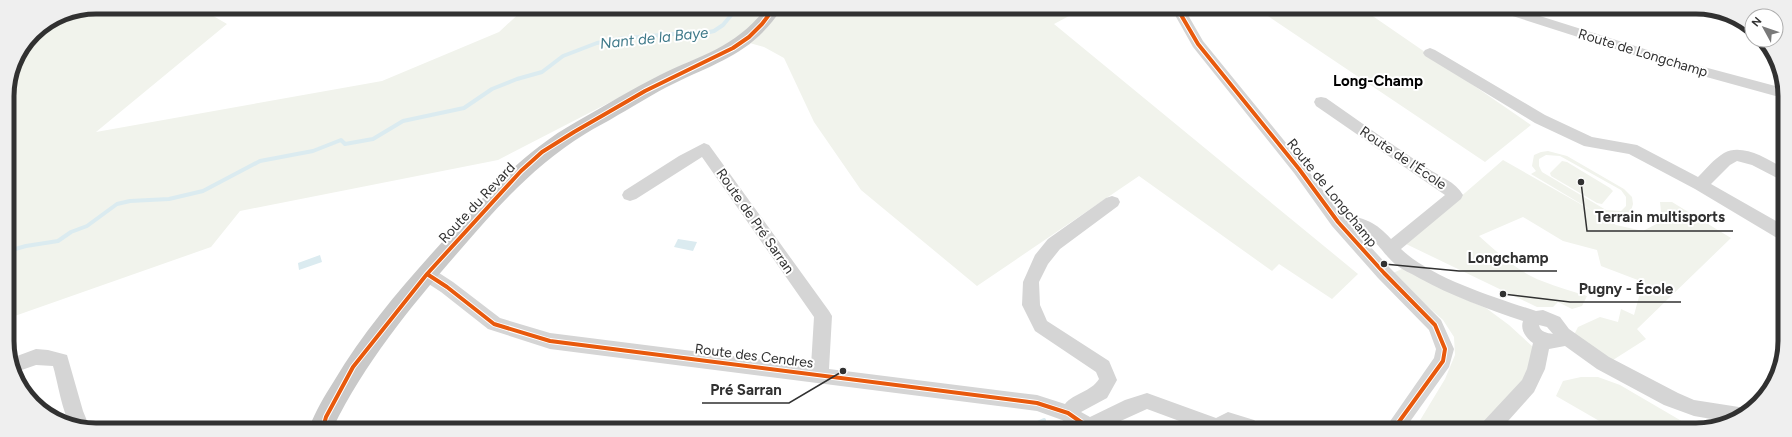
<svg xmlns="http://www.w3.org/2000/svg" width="1792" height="437" font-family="Figtree,sans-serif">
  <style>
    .green { fill: #f1f3ec; fill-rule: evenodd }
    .water { fill: #dbebf0 }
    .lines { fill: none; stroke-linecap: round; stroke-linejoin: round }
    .stream { stroke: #dbebf0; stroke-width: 4 }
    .minor { fill: #d5d5d5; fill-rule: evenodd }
    .major { fill: #c9c9c9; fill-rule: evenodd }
    .cycleway-casing { stroke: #fff; stroke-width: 6 }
    .cycleway { stroke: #e8590c; stroke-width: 4 }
    .labels { text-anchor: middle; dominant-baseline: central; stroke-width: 4; stroke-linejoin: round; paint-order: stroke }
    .street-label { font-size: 14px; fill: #313131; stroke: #fff }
    .water-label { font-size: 15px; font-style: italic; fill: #407a8a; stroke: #fff }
    .neighbourhood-label { font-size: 15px; font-weight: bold; fill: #000; stroke: #fff }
    .rim { fill: none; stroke: #313131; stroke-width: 5 }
    .leader { fill: none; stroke: #313131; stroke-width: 1.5 }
    .callout-dot { fill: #313131; stroke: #fff; stroke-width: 1.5 }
    .callout-label { font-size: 15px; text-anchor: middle; font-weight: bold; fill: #313131; stroke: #fff; stroke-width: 4; stroke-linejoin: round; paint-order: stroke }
  </style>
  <rect width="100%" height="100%" fill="#fff"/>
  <!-- green -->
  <path class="green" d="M96,7h102l29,17 -131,108 286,-51 117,-49 27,-25 558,1 -30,16 304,250 -26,25 -53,-35 -7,7 -133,-95 -162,110 -116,-96 -47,-68 -30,-64 -20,-11 -18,-5 -58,20 -190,98 -258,51 -29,36 -202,71 -2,-228 7,-28 19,-29 29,-19z
    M1256,8h105l170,117 -46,37z
    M1548,151l19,5 57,33 8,8 1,7 -2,7 -5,4h-15l-4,4 9,6 27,6 19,-10 -2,-19h12l59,36 -94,91 9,10 -33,21 -39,-25 4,-8 22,-10 18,5 3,-13 13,6 9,-33 -42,-16 -4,-16 -34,-9 -40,-24 -44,19c19,17 39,36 63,45 15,6 30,10 45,15l-5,10 -10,3 -14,-7 -5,5h-16l-131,-63 97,-84 95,54 -67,-40 5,-3 -4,-5 2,-11 7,-3zM1546,155l14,1 61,34 5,7v9l-5,5 -15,-1 -64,-38 -3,-6v-7z
    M1562,161l5,1 43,26 3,3 -11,13 -5,-1 -46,-27 -1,-3z
    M1404,268l58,30 24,10 23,17 24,22 -8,35 -48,48h-46l-12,-8 26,-43 10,-24 -1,-18 -11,-17 -52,-46z
    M1581,377h17l22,8 77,45h-82l-59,-34 7,-15z"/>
  <!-- water -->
  <path class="water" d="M678,239l19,3 -4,9 -19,-4z
    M320,255l2,7 -23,8 -1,-7z"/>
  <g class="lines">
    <!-- stream -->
    <path class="stream" d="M8,251l18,-5 32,-5 13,-9 16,-6 30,-22 13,-3 39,-2 34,-8 57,-30 53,-10 28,-11 4,4 28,-5 30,-18 61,-13 28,-19 25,-10 25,-7 21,-16 34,-13 21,-4 53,-5h30l13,-3 9,-6 14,-17
      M1024,429l20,-9"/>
    <!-- minor -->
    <path class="minor" d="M1171,8h13l19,33 101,124 38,51c21,0 35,7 49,23l54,-44 -129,-89 -2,-4 2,-4 5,-1 5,1c34,24 67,47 101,70 12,8 29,14 36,27l-2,4 -60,50c30,29 95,49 135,62l7,-1 17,7 9,12 40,28 69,36 16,7 45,7 7,2 1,2 -24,10 -29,-5 -30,-11 -67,-36 -32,-23 -16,3 -4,20 -11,23 -34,38h-21l2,-6 41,-44 5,-11 6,-26c-7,-5 -13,-13 -10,-22 -36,-12 -71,-25 -104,-43 -8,-5 -17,-8 -24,-14 -13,-11 -23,-32 -41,-35l36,39 51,52 13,29 -5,18 -45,63h-20l50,-72 2,-9 -7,-19 -51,-52 -46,-52 -38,-53 -101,-126zM1539,325l8,2 6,7c-6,-1 -13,-2 -14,-9z
      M1498,9h20l171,54 94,25v10l-102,-28 -181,-58z
      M1430,48l5,2 110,65 47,22 45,8 61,32c8,-8 16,-18 26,-24 18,-10 44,6 59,15v13l-31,-16 -15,-4 -7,4 -19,19 72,41v14l-6,-1 -82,-49 -66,-35 -45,-8 -49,-23 -110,-67 -2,-3 2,-3z
      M704,143l5,2 120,166 3,5 -3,53 208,26 28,9c9,-11 26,-12 34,-25l-3,-7 -61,-41 -13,-26 1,-23 12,-27 13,-16 58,-41 6,-2 6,2 2,4 -2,4 -58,43 -12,15 -9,18 1,23 7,16 62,40 8,19 -10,18 -26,14 9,5 35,-17 22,-7 69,25 12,-6 26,8 4,3 2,6h-59l-54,-20 -44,20h-27l-14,-9 -25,-9 -487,-62 -62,-20 -47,-37 -20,-13 -2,-5 2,-5 6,-2 6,2 20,13 47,36 50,15 261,33 3,-49 -112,-160 -66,42 -6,2 -6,-2 -2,-4 2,-4 55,-35z
      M36,349l12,1 19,5 16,56 7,17c-6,0 -15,1 -20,-5 -7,-8 -13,-44 -17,-57l-17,-1 -20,7 -7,-13z"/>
    <!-- major -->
    <path class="major" d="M766,8h16c-30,46 -63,53 -109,76 -19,9 -37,21 -55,31 -11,7 -22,12 -33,19 -49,30 -87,72 -124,115 -49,56 -96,113 -128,179h-24c6,-16 16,-33 25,-47 31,-52 70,-97 110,-141 40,-44 80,-89 132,-118 28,-16 56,-33 84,-47 43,-21 75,-27 106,-67z"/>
    <defs>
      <path id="cycleway" d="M1177,8l21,36 101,125 39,53 46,51 51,52 10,24 -2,12 -50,69
        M427,274l20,13 47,37 56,17 487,62 31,10 23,16
        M323,428l3,-11 27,-50 74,-93 94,-103 21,-19 32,-20 71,-41 88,-43 16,-11 13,-13 12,-16"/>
    </defs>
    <!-- cycleway casing -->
    <use href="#cycleway" class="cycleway-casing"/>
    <!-- cycleway -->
    <use href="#cycleway" class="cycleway"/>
  </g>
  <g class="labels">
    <!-- street labels -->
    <g class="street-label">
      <text transform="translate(1643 53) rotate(17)">Route de Longchamp</text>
      <text transform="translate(1403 158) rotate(34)">Route de l'École</text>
      <text transform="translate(1332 193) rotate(51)">Route de Longchamp</text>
      <text transform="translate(477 203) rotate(-47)">Route du Revard</text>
      <text transform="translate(755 221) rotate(55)">Route de Pré Sarran</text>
      <text transform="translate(754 356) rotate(7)">Route des Cendres</text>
    </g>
    <!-- water labels -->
    <g class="water-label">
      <text transform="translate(654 38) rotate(-6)">Nant de la Baye</text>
    </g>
    <!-- neighbourhood labels -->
    <g class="neighbourhood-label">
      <text x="1378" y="81">Long-Champ</text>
    </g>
  </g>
  <!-- crop -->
  <path d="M0 0H1792V437H0ZM96 14H1696A82 82 0 0 1 1778 96V341A82 82 0 0 1 1696 423H96A82 82 0 0 1 14 341V96A82 82 0 0 1 96 14Z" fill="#efefef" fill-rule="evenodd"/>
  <path class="rim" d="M96 14H1696A82 82 0 0 1 1778 96V341A82 82 0 0 1 1696 423H96A82 82 0 0 1 14 341V96A82 82 0 0 1 96 14Z"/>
  <!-- callouts -->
  <path class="leader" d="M1581 182L1587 231H1733M1384 264L1459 271H1557M1503 294L1570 302H1681M843 371L789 403H702"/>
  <g class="callout-dot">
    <circle cx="1581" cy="182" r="4"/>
    <circle cx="1384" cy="264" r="4"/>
    <circle cx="1503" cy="294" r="4"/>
    <circle cx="843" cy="371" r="4"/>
  </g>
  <g class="callout-label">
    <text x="1660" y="222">Terrain multisports</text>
    <text x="1508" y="263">Longchamp</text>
    <text x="1626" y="294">Pugny - École</text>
    <text x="746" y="395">Pré Sarran</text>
  </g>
  <!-- north arrow -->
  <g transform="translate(1764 28) rotate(310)"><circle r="19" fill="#ffffff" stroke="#adadad"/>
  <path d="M0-3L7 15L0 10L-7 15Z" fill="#797979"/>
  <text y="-6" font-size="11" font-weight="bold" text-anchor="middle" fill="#313131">N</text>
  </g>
</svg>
